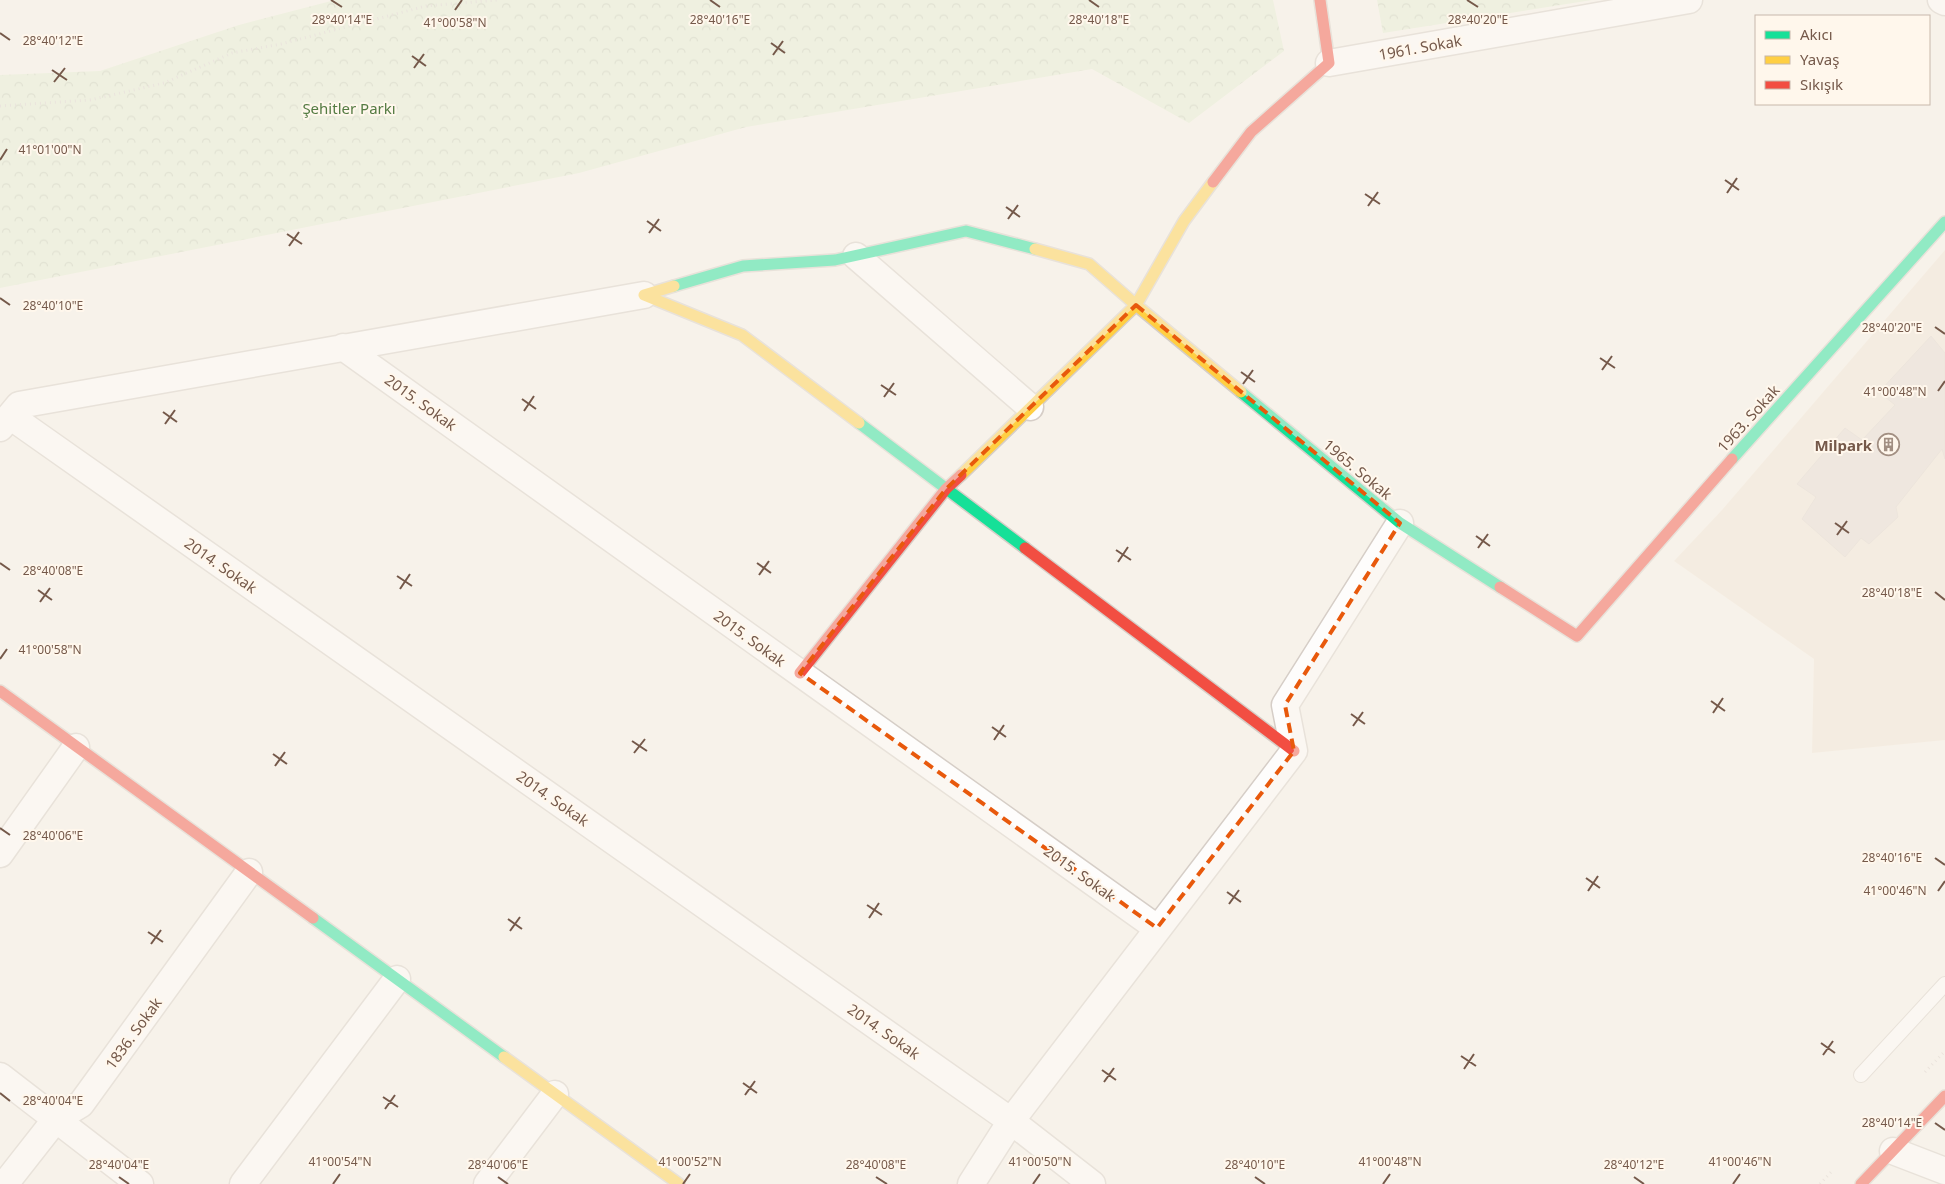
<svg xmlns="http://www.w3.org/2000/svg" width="1945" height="1184" font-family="'Noto Sans',sans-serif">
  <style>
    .residential { fill: #f0e5d8 }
    .park { fill: url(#park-crowns) }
    .building { fill: #e4dad2; stroke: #e0d5cc }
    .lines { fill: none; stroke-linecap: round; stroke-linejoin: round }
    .lane-casing { stroke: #d6cec7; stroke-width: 16 }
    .street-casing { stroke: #d6cec7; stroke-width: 29 }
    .fast-casing { stroke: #d6cec7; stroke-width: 14 }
    .slow-casing { stroke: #d6cec7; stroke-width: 14 }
    .jam-casing { stroke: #d6cec7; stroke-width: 14 }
    .path { stroke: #dad2ce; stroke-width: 3; stroke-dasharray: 1 4; stroke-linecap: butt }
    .lane { stroke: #fefdfc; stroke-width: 14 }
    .street { stroke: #fefdfc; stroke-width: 26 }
    .fast { stroke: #16e098; stroke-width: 11 }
    .slow { stroke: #ffcf43; stroke-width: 11 }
    .jam { stroke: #f24e42; stroke-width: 11 }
    .marked { fill: none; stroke: #e8590c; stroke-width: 4; stroke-dasharray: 10 6; stroke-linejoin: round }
    .ticks { fill: none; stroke: #75594a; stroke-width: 2 }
    .labels { text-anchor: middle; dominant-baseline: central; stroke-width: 4; stroke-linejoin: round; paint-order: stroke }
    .street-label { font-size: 15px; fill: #75594a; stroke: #fff7ec }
    .park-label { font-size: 15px; fill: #547b42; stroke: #fff7ec }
    .poi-label { font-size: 15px; font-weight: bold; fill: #75594a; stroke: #fff7ec; text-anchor: end }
    .ticks-label { font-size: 12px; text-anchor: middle; fill: #75594a; stroke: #fff7ec; stroke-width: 4; stroke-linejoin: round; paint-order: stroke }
  </style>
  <defs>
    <pattern id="park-crowns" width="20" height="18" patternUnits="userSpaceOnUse" patternTransform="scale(1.25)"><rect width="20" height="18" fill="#e4eed5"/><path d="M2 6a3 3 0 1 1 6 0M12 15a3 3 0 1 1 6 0" fill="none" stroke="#c7ceb8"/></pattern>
  </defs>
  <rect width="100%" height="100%" fill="#f7f2ea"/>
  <!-- residential -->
  <path class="residential" d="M1945,250v490l-133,13 2,-94 -140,-98 48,-51z"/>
  <!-- park -->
  <path class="park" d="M335,0h938l11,51 -95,72 -97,-54 -346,58 -167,46 -579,115v-213l100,-4 139,-46z
    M1377,0h215l-209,33z"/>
  <!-- building -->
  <path class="building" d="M1931,336l14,17v106l-3,-10 -46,58 2,10 -29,27 -8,-6 -16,19 -43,-38 14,-22 -19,-13 48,-56 17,12 33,-35 -16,-13z"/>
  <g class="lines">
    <defs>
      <path id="lane" d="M1861,1075l84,-91"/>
      <path id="street" d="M1941,0l4,2
        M1329,63l360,-63
        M856,256l174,151
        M343,347l814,581
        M10,416l1001,705 81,63
        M0,428l19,-23 625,-110
        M0,854l76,-107
        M0,1076l140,108
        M1893,1151l52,20
        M5,1184l51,-65 25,-15 168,-232
        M243,1184l154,-205
        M487,1184l68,-90
        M971,1184l40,-63 283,-370 -9,-46 115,-182"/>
      <path id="fast" d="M674,286l69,-20 92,-6 131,-29 69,18
        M1241,392l159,131 100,64
        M859,423l166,125
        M1732,459l213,-237
        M313,918l191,139"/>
      <path id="slow" d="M1035,249l54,15 47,41 48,-84 29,-39
        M674,286l-30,9 98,40 117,88
        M961,475l175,-170 105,87
        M504,1057l175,127"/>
      <path id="jam" d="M1213,182l38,-50 78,-69 -9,-63
        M1025,548l269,203
        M1500,587l77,49 155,-177
        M800,673l146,-184 15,-14
        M0,691l313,227
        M1861,1184l84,-88"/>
    </defs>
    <!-- lane casing -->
    <use href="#lane" class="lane-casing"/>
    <!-- street casing -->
    <use href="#street" class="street-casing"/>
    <!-- fast casing -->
    <use href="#fast" class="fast-casing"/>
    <!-- slow casing -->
    <use href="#slow" class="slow-casing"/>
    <!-- jam casing -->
    <use href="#jam" class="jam-casing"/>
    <!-- path -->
    <path class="path" d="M0,106l90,-6 74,-17 68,-30 49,-9 145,-38 72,-6
      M1925,1072l20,-21
      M1820,1184l13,-14"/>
    <!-- lane -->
    <use href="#lane" class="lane"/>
    <!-- street -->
    <use href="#street" class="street"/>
    <!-- fast -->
    <use href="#fast" class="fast"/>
    <!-- slow -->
    <use href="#slow" class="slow"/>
    <!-- jam -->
    <use href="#jam" class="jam"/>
  </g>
  <!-- marked area -->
  <path d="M0 0H1945V1184H0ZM1136,305l264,218 -115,182 9,46 -137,177 -357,-255 146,-184z" fill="#f7f2ea" fill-opacity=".55" fill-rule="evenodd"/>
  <path class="marked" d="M1136,305l264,218 -115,182 9,46 -137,177 -357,-255 146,-184z"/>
  <!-- ticks -->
  <path class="ticks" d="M331,0l11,7M710,0l10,7M1089,0l10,7M1467,0l11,7M455,10l7,-10M0,33l10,7M771,43l14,10M773,55l10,-14M412,56l14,10M414,68l10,-14M52,70l15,10M54,82l11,-14M0,160l7,-11M1725,180l14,10M1727,193l10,-15M1365,194l15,10M1368,206l10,-14M1006,207l14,10M1008,219l10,-14M647,221l14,10M649,233l10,-14M287,234l15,10M289,246l10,-14M0,298l10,7M1935,327l10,7M1600,358l15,10M1602,370l10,-14M1241,372l14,10M1243,384l10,-14M881,385l15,10M1938,391l7,-10M884,397l10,-14M522,399l14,10M524,411l10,-15M163,412l14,10M165,424l10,-14M1835,523l14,10M1837,535l10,-14M1476,536l14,10M1478,548l10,-14M1116,550l15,10M1118,562l10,-15M0,563l10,7M757,563l14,10M759,575l10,-14M397,576l15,10M400,589l10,-15M38,590l14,10M1935,592l10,8M40,602l10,-14M0,659l7,-10M1711,701l14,10M1713,713l10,-15M1351,714l14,10M1353,726l10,-14M992,727l14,10M994,740l10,-15M632,741l15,10M634,753l11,-14M273,754l14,10M275,766l10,-14M0,828l10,7M1935,858l10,7M1586,878l14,10M1588,891l10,-15M1938,891l7,-10M1227,892l14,10M1229,904l10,-14M867,905l15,10M869,918l10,-15M508,919l14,10M510,931l10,-14M148,932l15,10M151,944l10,-14M1821,1043l14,10M1823,1055l10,-14M1461,1056l15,10M1464,1069l10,-15M1102,1070l14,10M1104,1082l10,-14M743,1083l14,10M0,1093l10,8M745,1095l10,-14M383,1097l15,10M385,1109l10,-14M1935,1123l10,7M119,1177l10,7M498,1177l10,7M876,1177l11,7M1255,1177l10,7M1634,1177l10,7M333,1184l7,-10M683,1184l7,-10M1033,1184l7,-10M1383,1184l7,-10M1733,1184l7,-10"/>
  <!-- icons -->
  <defs>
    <symbol id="building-ring" viewBox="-11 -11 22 22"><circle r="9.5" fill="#fff7ec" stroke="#a28f82" stroke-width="1.5"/><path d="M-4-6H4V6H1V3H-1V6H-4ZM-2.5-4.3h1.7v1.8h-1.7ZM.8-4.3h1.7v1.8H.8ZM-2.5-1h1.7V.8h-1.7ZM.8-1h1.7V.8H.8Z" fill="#a28f82"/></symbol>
  </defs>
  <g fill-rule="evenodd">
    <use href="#building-ring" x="1876" y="432" width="25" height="25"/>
  </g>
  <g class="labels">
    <!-- street labels -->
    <g class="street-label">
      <text transform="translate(1420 47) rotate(-10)">1961. Sokak</text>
      <text transform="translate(421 402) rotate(36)">2015. Sokak</text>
      <text transform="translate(1748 418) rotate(-48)">1963. Sokak</text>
      <text transform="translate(1358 469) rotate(40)">1965. Sokak</text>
      <text transform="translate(221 565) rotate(35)">2014. Sokak</text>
      <text transform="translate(750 638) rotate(36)">2015. Sokak</text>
      <text transform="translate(553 798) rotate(35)">2014. Sokak</text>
      <text transform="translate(1080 873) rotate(36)">2015. Sokak</text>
      <text transform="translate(884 1031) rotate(35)">2014. Sokak</text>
      <text transform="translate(133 1033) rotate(-54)">1836. Sokak</text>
    </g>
    <!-- park labels -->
    <g class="park-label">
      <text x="349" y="108">Şehitler Parkı</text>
    </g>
    <!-- poi labels -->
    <g class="poi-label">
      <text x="1872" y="445">Milpark</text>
    </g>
  </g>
  <g class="ticks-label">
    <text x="342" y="24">28°40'14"E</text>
    <text x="1099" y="24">28°40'18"E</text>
    <text x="720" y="24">28°40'16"E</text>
    <text x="1478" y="24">28°40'20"E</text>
    <text x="455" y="27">41°00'58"N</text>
    <text x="53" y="45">28°40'12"E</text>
    <text x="50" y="154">41°01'00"N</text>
    <text x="53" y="310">28°40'10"E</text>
    <text x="1892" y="332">28°40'20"E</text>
    <text x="1895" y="396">41°00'48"N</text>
    <text x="53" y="575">28°40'08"E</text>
    <text x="1892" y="597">28°40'18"E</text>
    <text x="50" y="654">41°00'58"N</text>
    <text x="53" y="840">28°40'06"E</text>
    <text x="1892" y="862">28°40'16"E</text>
    <text x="1895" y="895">41°00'46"N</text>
    <text x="53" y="1105">28°40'04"E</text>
    <text x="1892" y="1127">28°40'14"E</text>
    <text x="340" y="1166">41°00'54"N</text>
    <text x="690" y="1166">41°00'52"N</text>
    <text x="1040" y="1166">41°00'50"N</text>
    <text x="1390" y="1166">41°00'48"N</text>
    <text x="1740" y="1166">41°00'46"N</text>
    <text x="119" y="1169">28°40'04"E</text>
    <text x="498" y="1169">28°40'06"E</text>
    <text x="876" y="1169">28°40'08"E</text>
    <text x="1255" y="1169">28°40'10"E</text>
    <text x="1634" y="1169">28°40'12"E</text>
  </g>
  <!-- legend -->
  <rect x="1755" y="15" width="175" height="90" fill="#fff7ec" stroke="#c8b8ab"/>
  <rect x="1765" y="31" width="25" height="8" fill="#16e098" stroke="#c8b8ab"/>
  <text x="1800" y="40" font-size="15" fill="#75594a">Akıcı</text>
  <rect x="1765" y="56" width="25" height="8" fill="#ffcf43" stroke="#c8b8ab"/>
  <text x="1800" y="65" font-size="15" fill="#75594a">Yavaş</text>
  <rect x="1765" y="81" width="25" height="8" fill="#f24e42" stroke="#c8b8ab"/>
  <text x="1800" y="90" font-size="15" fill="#75594a">Sıkışık</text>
</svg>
